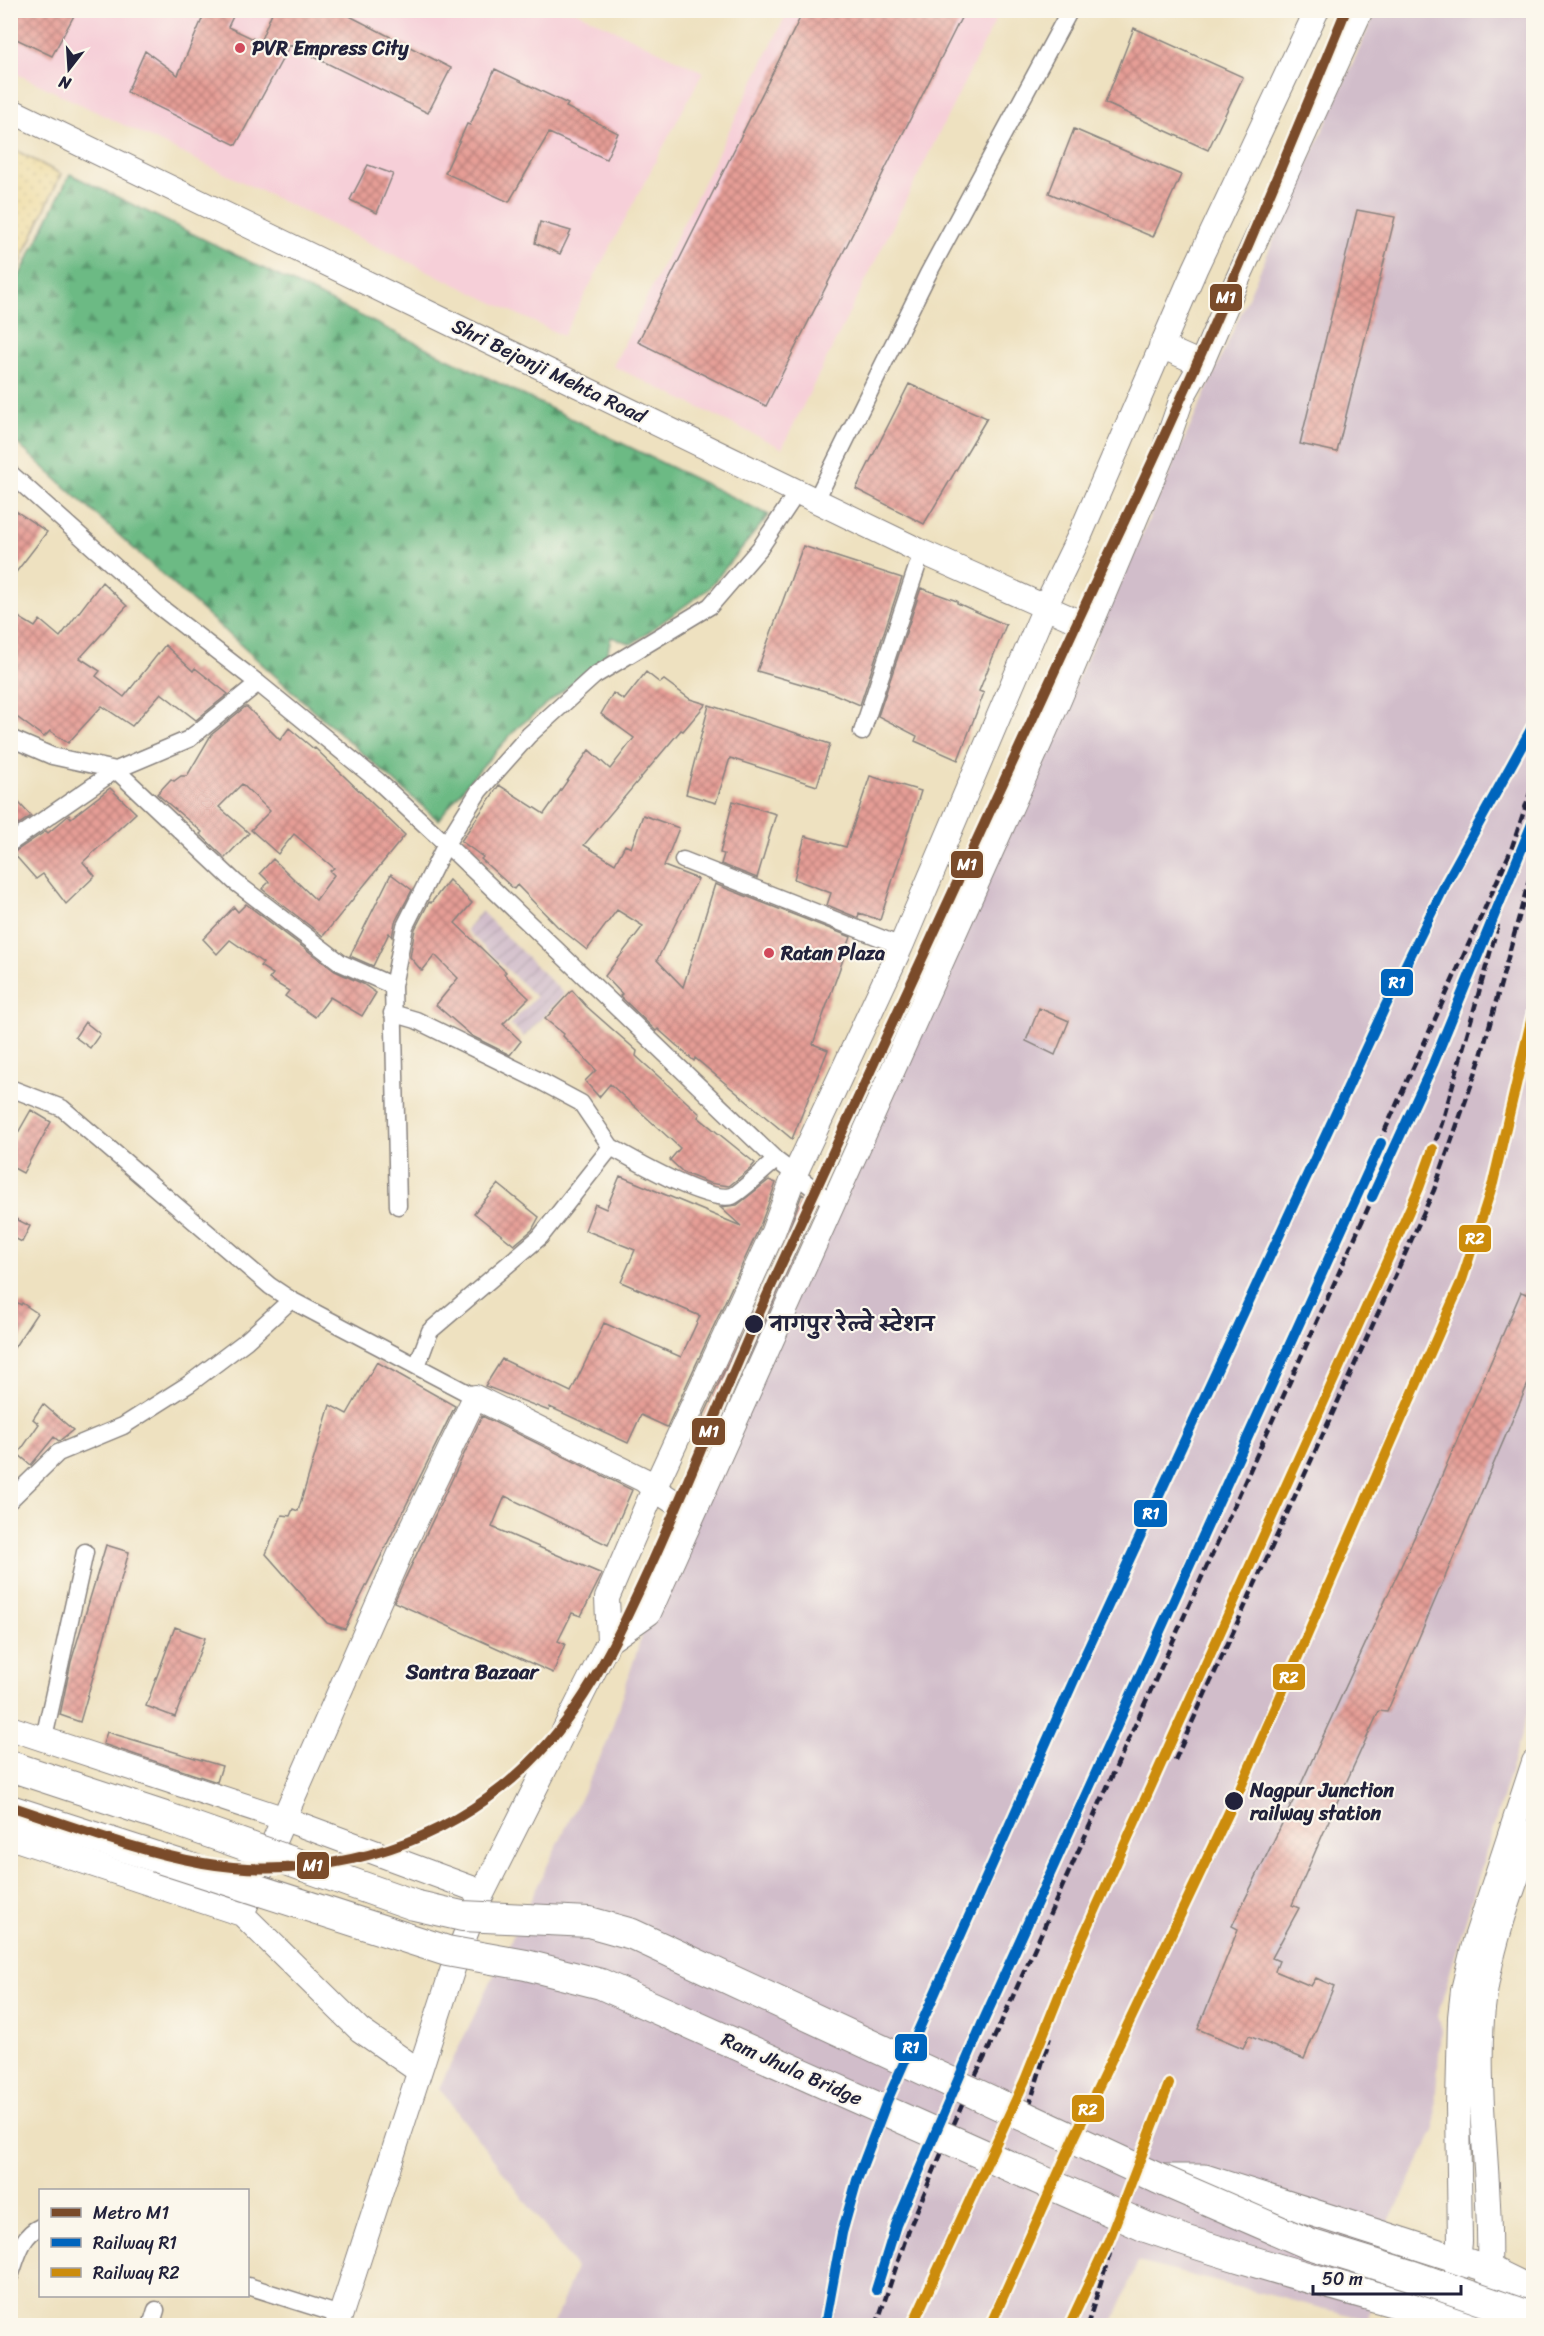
<svg xmlns="http://www.w3.org/2000/svg" width="1544" height="2336" font-family="Sriracha,'Playpen Sans Deva',sans-serif">
  <style>
    .built { fill: #f6cfd8 }
    .industrial { fill: url(#industrial-furrows) }
    .railway { fill: #d1bdca }
    .forest { fill: url(#forest-firs); stroke: #476e60; stroke-width: 1.5 }
    .sand { fill: url(#sand-dots); stroke: #887e6c; stroke-width: 1.5 }
    .building { fill: url(#building-cross-hatch) }
    .lines { fill: none; stroke-linecap: round; stroke-linejoin: round }
    .street-casing { stroke: #88827e; stroke-width: 19 }
    .secondary-casing { stroke: #88827e; stroke-width: 26 }
    .primary-casing { stroke: #88827e; stroke-width: 29 }
    .highway-casing { stroke: #88827e; stroke-width: 32 }
    .street { stroke: #fff; stroke-width: 16 }
    .secondary { stroke: #fff; stroke-width: 24 }
    .primary { stroke: #fff; stroke-width: 27 }
    .highway { stroke: #fff; stroke-width: 30 }
    .rail { stroke: #22223b; stroke-width: 4.5; stroke-dasharray: 9 4.5; stroke-linecap: butt }
    .highway-bridge-casing { stroke: #88827e; stroke-width: 32; stroke-linecap: butt }
    .highway-bridge { stroke: #fff; stroke-width: 30 }
    .rail-1-casing { stroke: #fbf7ec; stroke-width: 15 }
    .rail-2-casing { stroke: #fbf7ec; stroke-width: 15 }
    .rail-1 { stroke: #0065bd; stroke-width: 10 }
    .rail-2 { stroke: #cc8c0c; stroke-width: 10 }
    .metro-1-casing { stroke: #fbf7ec; stroke-width: 15 }
    .metro-1 { stroke: #7a4b2a; stroke-width: 10 }
    .poi-dot { fill: #d1495b; stroke: #fbf7ec; stroke-width: 2 }
    .stop-dot { fill: #22223b; stroke: #fbf7ec; stroke-width: 2 }
    .labels { text-anchor: middle; dominant-baseline: central; stroke-width: 4.5; stroke-linejoin: round; paint-order: stroke }
    .poi-label { font-size: 20px; font-weight: bold; fill: #22223b; stroke: #fbf7ec; text-anchor: start }
    .street-label { font-size: 20px; fill: #22223b; stroke: #fbf7ec }
    .stop-label { font-size: 20px; font-weight: bold; fill: #22223b; stroke: #fbf7ec; text-anchor: start }
    .neighbourhood-label { font-size: 21px; font-weight: bold; fill: #22223b; stroke: #fbf7ec }
    .line-badge { stroke: #fbf7ec; stroke-width: 2 }
    .badge-label { font-size: 16px; text-anchor: middle; font-weight: bold; fill: #fff }
  </style>
  <defs>
    <pattern id="industrial-furrows" width="10" height="10" patternUnits="userSpaceOnUse" patternTransform="scale(1.5)"><rect width="10" height="10" fill="#d1bdca"/><path d="M-1 1l2-2M0 10L10 0M9 11l2-2" fill="none" stroke="#b3a2ae"/></pattern>
    <pattern id="forest-firs" width="22" height="20" patternUnits="userSpaceOnUse" patternTransform="scale(1.5)"><rect width="22" height="20" fill="#6cba84"/><path d="M5 1l3.5 6h-7zM16 11l3.5 6h-7z" fill="#58976d"/></pattern>
    <pattern id="sand-dots" width="8" height="8" patternUnits="userSpaceOnUse" patternTransform="scale(1.5)"><rect width="8" height="8" fill="#eeda9e"/><path d="M2 2h.1M6 6h.1" fill="none" stroke="#ccbb89" stroke-width="1.8" stroke-linecap="round"/></pattern>
    <pattern id="building-cross-hatch" width="8" height="8" patternUnits="userSpaceOnUse" patternTransform="scale(1.5)"><rect width="8" height="8" fill="#e69e96"/><path d="M0 0l8 8M0 8l8-8" fill="none" stroke="#ba807c"/></pattern>
  </defs>
  <rect width="100%" height="100%" fill="#fbf7ec"/>
  <filter id="ink" filterUnits="userSpaceOnUse"><feTurbulence type="fractalNoise" baseFrequency=".0167" numOctaves="2"/><feDisplacementMap in="SourceGraphic" scale="12" xChannelSelector="R" yChannelSelector="G"/><feConvolveMatrix kernelMatrix="1 2 1 2 8 2 1 2 1" color-interpolation-filters="sRGB"/></filter>
  <filter id="wash" filterUnits="userSpaceOnUse"><feTurbulence type="fractalNoise" baseFrequency=".008" numOctaves="4" result="noise"/><feDisplacementMap in="SourceGraphic" scale="24" xChannelSelector="R" yChannelSelector="G"/><feGaussianBlur stdDeviation="1.35" result="paint"/><feColorMatrix in="noise" values="0 0 0 0 0 0 0 0 0 0 0 0 0 0 0 0 0 1.4 0 .05"/><feComposite in="paint" operator="in"/></filter>
  <g filter="url(#wash)">
    <rect width="100%" height="100%" fill="#eee1c0"/>
    <!-- built -->
    <path class="built" d="M10,11h565l128,61 -140,264 -552,-265z
      M788,11h212l-218,437 -169,-82z"/>
    <!-- industrial -->
    <path class="industrial" d="M481,911l83,83 -40,43 -14,-13 26,-27 -70,-67z"/>
    <!-- railway -->
    <path class="railway" d="M1376,11h157v1684l-96,321 4,14 -5,61 -1,38 -50,102 -16,89 -231,-58 -26,63h-559l23,-57 -137,-180 168,-345 59,-182 269,-563z"/>
    <!-- forest -->
    <path class="forest" d="M70,174l699,341 -61,74 -76,55 -21,-7 -4,18 -90,73 -46,51 -33,41 -135,-119 -292,-263 -1,-143z"/>
    <!-- sand -->
    <path class="sand" d="M11,148l50,26 -50,109z"/>
    <g id="blocks">
      <!-- building -->
      <path class="building" d="M10,10h67l-25,46 -42,-20z
        M206,10h30l-8,17 32,15 13,-32h65l113,58 -23,45 -138,-68 -54,100 -109,-53 18,-41 33,24z
        M804,10h161l-199,396 -128,-64z
        M1134,28l109,49 -35,73 -103,-47z
        M495,69l73,35 -2,3 52,26 -12,26 -57,-26 -40,69 -64,-29 22,-49 3,1z
        M1074,129l107,46 -28,62 -104,-44z
        M368,165l25,9 -16,39 -27,-13z
        M1357,210l38,7 -58,235 -37,-8z
        M540,222l31,9 -11,23 -25,-11z
        M909,384l78,34 -63,106 -68,-35z
        M10,507l37,25 -37,48z
        M803,546l99,32 -42,127 -28,-12 -75,-22z
        M102,582l25,24 -47,52 20,13 -4,5 28,21 41,-52 28,26 2,-3 33,26 -32,26 -35,-27 -29,33 -30,-20 -34,37 -18,-12 -6,6 -34,-25v-100l25,15 5,-7 20,17z
        M921,588l36,13v2l49,22 -27,66 5,2 -26,67 -43,-19 2,-5 -39,-20z
        M646,672l14,11 4,-3 26,19 16,5 -23,27 -2,-1 -97,115 31,19 10,-19 6,3 12,-33 36,13 -15,38 34,13 -41,81 26,27 32,-103 136,53 -38,107 15,6 -36,89 -97,-81 -1,3 -36,-32 -2,2 -36,-35 2,-2 -17,-18 38,-50 -26,-16 -30,40 -30,-24 -40,-41 -3,4 -33,-30 2,-2 -22,-16 38,-56 45,29 45,-64 21,19 24,-31 -33,-24 12,-21 11,7z
        M709,705l121,39 -13,42 -87,-28 -14,45 -30,-9z
        M245,707h2l33,33 9,-12 25,21 1,-1 90,87 -82,101 -61,-47 7,-7 -9,-9 13,-14 43,41 18,-25 -4,-4 4,-3 -40,-34 -16,20 -27,-24 19,-19 -28,-27 -23,23 30,26 -24,25 -25,-24 2,-2 -45,-38 14,-15 3,2 7,-5h6l24,-41z
        M870,776l51,15 -41,129 -21,-7 -1,5 -31,-13 4,-12 -37,-14 11,-43 41,11z
        M110,788l26,25 -53,49 12,14 -29,28 -23,-30 -7,5 -23,-26 33,-22 2,2 21,-18 2,3z
        M10,793l21,23 -21,14z
        M733,801l43,13 -19,64 -36,-14 3,-10 -4,-1z
        M391,874l21,16 -17,32 -3,15 -3,-4 -16,33 -23,-10z
        M449,880l23,23 -17,20 51,49 -2,2 25,24 -26,26 18,17 -11,14 -38,-19 -36,-31 22,-27 -23,-23 -13,16 -12,-14 5,-28 14,-27 2,1z
        M246,904l89,67 28,13 13,9 -14,23 -32,-19 -15,20 -30,-21 4,-5 -20,-12 4,-5 -13,-8 3,-3 -33,-23 -13,14 -14,-15 31,-32 4,5z
        M572,990l14,16 51,45 -1,5 64,58 -2,3 57,46 -5,6 -21,17 -20,-3 -25,-10 -14,-13 10,-12 -70,-64 -11,13 -14,-16 11,-11 -33,-34 1,-2 -19,-15z
        M1039,1008l30,13 -14,34 -29,-14z
        M85,1022l15,12 -10,14 -15,-11z
        M31,1110l20,12 -28,51 -13,-7v-19z
        M620,1176l121,50 -21,-19 17,-2 32,-25 7,3 -16,43 -93,201 -26,-12 -13,28 -78,-36 -1,4 -64,-25 17,-27 69,33 33,-69 77,34 19,-41 -79,-34 14,-32 -50,-20 10,-26 11,5z
        M498,1184l41,33 -7,13 -18,15 -40,-32z
        M802,1194l15,10 -108,242 -16,-7 93,-201z
        M10,1216l20,10 -8,16 -12,-6z
        M1521,1292l12,4v76l-146,340 -8,-1 -46,100 -41,94 7,3 -27,50 7,3 -4,10 36,15 5,-8 18,8 -30,73 -55,-23 -6,12 -45,-19 40,-100 -6,-3 64,-131 134,-292z
        M10,1298l11,7 1,-2 15,10 -27,41z
        M377,1362l78,44 -110,223 -18,-6 -61,-69 16,-39 8,1 3,-7 5,2 32,-106 17,9z
        M43,1404l30,26 -14,11 -5,-4 -23,28 -13,-11 21,-30 -6,-5z
        M482,1416l150,74 -24,55 -103,-49 -13,31 110,47 -21,42 -9,-3 -14,28 7,3 -12,29 -159,-71z
        M106,1545l23,7 -49,170 -20,-7 11,-53z
        M175,1627l30,11 -30,79 -29,-11z
        M107,1732l115,34 -5,16 -114,-38z"/>
    </g>
  </g>
  <g filter="url(#ink)">
    <use href="#blocks" fill-opacity="0" stroke="#88827e" stroke-width="1.5"/>
    <g class="lines">
      <defs>
        <path id="street" d="M10,473l150,134 98,76 120,98 68,63 -41,82 -12,60 5,220
          M798,491l-38,57 -50,58 -116,70 -65,59 -50,56 -33,53 330,316 58,44
          M816,500l112,-226 142,-264
          M862,732l60,-180
          M10,738l42,18 64,14 119,112 106,81 52,23
          M10,843l106,-73 73,-31 69,-56
          M683,860l218,86
          M392,1013l24,7 124,61 41,22 30,44
          M10,1088l52,20 208,178 21,14 184,97
          M417,1366l13,-35 110,-94 71,-90c23,13 96,56 121,49 8,-3 35,-29 44,-36
          M10,1500l48,-47 65,-27 66,-42 57,-43 45,-41
          M44,1738l41,-186
          M10,2276c7,-18 11,-41 30,-49
          M248,2286l92,29
          M151,2326l5,-16"/>
        <path id="secondary" d="M10,110l912,442 168,75
          M1161,346l40,18
          M609,1641l40,-28 410,-913 103,-244 20,-58 19,-34 34,-79 126,-275
          M10,1728l275,91 197,73
          M10,1837l232,77 118,116 59,41
          M242,1914l160,-365 73,-152 169,83 10,9 39,25
          M1453,2307l7,-65 -2,-136 2,-89 3,-27 12,-49 59,-179
          M1484,2319c1,-17 4,-33 5,-50 3,-83 -13,-166 -7,-250 5,-64 29,-127 52,-188
          M337,2326l119,-367 21,-55 132,-263 -2,-43 47,-109 119,-257 21,-56 107,-230 145,-341 34,-70 115,-266 122,-259"/>
        <path id="primary" d="M1158,2178h47l284,91 45,22"/>
        <path id="highway" d="M10,1766l155,51
          M10,1810l146,47
          M1146,2227c86,30 174,54 262,79 28,8 57,9 85,20"/>
      </defs>
      <!-- street casing -->
      <use href="#street" class="street-casing"/>
      <!-- secondary casing -->
      <use href="#secondary" class="secondary-casing"/>
      <!-- primary casing -->
      <use href="#primary" class="primary-casing"/>
      <!-- highway casing -->
      <use href="#highway" class="highway-casing"/>
      <!-- street -->
      <use href="#street" class="street"/>
      <!-- secondary -->
      <use href="#secondary" class="secondary"/>
      <!-- primary -->
      <use href="#primary" class="primary"/>
      <!-- highway -->
      <use href="#highway" class="highway"/>
      <!-- rail -->
      <path class="rail" d="M1113,1735l398,-885 23,-69
        M1175,1760l259,-570 46,-130 54,-198
        M1025,2120l25,-83
        M825,2326l17,-93 15,-53 30,-79 195,-439 303,-655 62,-126 87,-157
        M876,2326l33,-97 59,-138 27,-55 438,-972 101,-245
        M912,2326l113,-246 51,-127 343,-765 23,-65 57,-202
        M1069,2326l40,-86 60,-156
        M1087,2326l25,-79"/>
      <defs>
        <path id="highway-bridge" d="M165,1817l249,88 48,11 127,6 43,12 525,244 152,66 101,31 124,43
          M156,1857l291,94 79,14 75,19 545,243"/>
      </defs>
      <!-- highway-bridge casing -->
      <use href="#highway-bridge" class="highway-bridge-casing"/>
      <!-- highway-bridge -->
      <use href="#highway-bridge" class="highway-bridge"/>
      <defs>
        <path id="rail-1" d="M1372,1197l61,-133 101,-245
          M876,2290l20,-65 86,-201 399,-881
          M825,2326l17,-93 15,-53 30,-79 195,-439 303,-655 62,-126 87,-157"/>
        <path id="rail-2" d="M912,2326l113,-246 51,-127 311,-692 32,-73 14,-39
          M990,2326l85,-190 165,-347 222,-509 31,-97 41,-175
          M1069,2326l40,-86 60,-156"/>
      </defs>
      <!-- rail-1 casing -->
      <use href="#rail-1" class="rail-1-casing"/>
      <!-- rail-2 casing -->
      <use href="#rail-2" class="rail-2-casing"/>
      <!-- rail-1 -->
      <use href="#rail-1" class="rail-1"/>
      <!-- rail-2 -->
      <use href="#rail-2" class="rail-2"/>
      <defs>
        <path id="metro-1" d="M10,1806c64,21 127,45 193,57 98,17 204,-6 285,-65 84,-60 121,-142 163,-233 43,-94 80,-192 124,-287 103,-219 204,-439 304,-660 33,-72 68,-143 100,-215 59,-130 113,-261 167,-393"/>
      </defs>
      <!-- metro-1 casing -->
      <use href="#metro-1" class="metro-1-casing"/>
      <!-- metro-1 -->
      <use href="#metro-1" class="metro-1"/>
    </g>
  </g>
  <!-- markers -->
  <g class="poi-dot">
    <circle cx="240" cy="48" r="6"/>
    <circle cx="769" cy="953" r="6"/>
  </g>
  <g class="stop-dot">
    <circle cx="754" cy="1324" r="10"/>
    <circle cx="1234" cy="1801" r="10"/>
  </g>
  <g class="labels">
    <!-- poi labels -->
    <g class="poi-label">
      <text x="252" y="48">PVR Empress City</text>
      <text x="781" y="953">Ratan Plaza</text>
    </g>
    <!-- street labels -->
    <g class="street-label">
      <text transform="translate(549 371) rotate(26)">Shri Bejonji Mehta Road</text>
      <text transform="translate(792 2069) rotate(24)">Ram Jhula Bridge</text>
    </g>
    <!-- stop labels -->
    <g class="stop-label">
      <text x="770" y="1324">नागपुर रेल्वे स्टेशन</text>
      <text x="1250" y="1790">Nagpur Junction<tspan x="1250" dy="23">railway station</tspan></text>
    </g>
    <!-- neighbourhood labels -->
    <g class="neighbourhood-label">
      <text x="472" y="1672">Santra Bazaar</text>
    </g>
  </g>
  <g class="line-badge">
    <rect x="1209" y="283" width="34" height="29" rx="6" fill="#7a4b2a"/>
    <rect x="950" y="850" width="34" height="29" rx="6" fill="#7a4b2a"/>
    <rect x="1380" y="968" width="34" height="29" rx="6" fill="#0065bd"/>
    <rect x="1458" y="1224" width="34" height="29" rx="6" fill="#cc8c0c"/>
    <rect x="691" y="1417" width="35" height="29" rx="6" fill="#7a4b2a"/>
    <rect x="1133" y="1499" width="35" height="29" rx="6" fill="#0065bd"/>
    <rect x="1272" y="1663" width="34" height="28" rx="6" fill="#cc8c0c"/>
    <rect x="296" y="1851" width="34" height="29" rx="6" fill="#7a4b2a"/>
    <rect x="894" y="2033" width="34" height="29" rx="6" fill="#0065bd"/>
    <rect x="1071" y="2094" width="34" height="29" rx="6" fill="#cc8c0c"/>
  </g>
  <g class="badge-label">
    <text x="1226" y="303">M1</text>
    <text x="967" y="870">M1</text>
    <text x="1397" y="988">R1</text>
    <text x="1475" y="1244">R2</text>
    <text x="709" y="1437">M1</text>
    <text x="1151" y="1519">R1</text>
    <text x="1289" y="1683">R2</text>
    <text x="313" y="1871">M1</text>
    <text x="911" y="2053">R1</text>
    <text x="1088" y="2115">R2</text>
  </g>
  <!-- margin -->
  <rect width="1544" height="2336" fill="none" stroke="#fbf7ec" stroke-width="36"/>
  <!-- legend -->
  <rect x="39" y="2189" width="210" height="108" fill="#fbf7ec" stroke="#a4a2a5" stroke-width="1.5"/>
  <rect x="51" y="2208" width="30" height="9" fill="#7a4b2a" stroke="#a4a2a5" stroke-width="1.5"/>
  <text x="93" y="2219" font-size="18" fill="#22223b">Metro M1</text>
  <rect x="51" y="2238" width="30" height="9" fill="#0065bd" stroke="#a4a2a5" stroke-width="1.5"/>
  <text x="93" y="2249" font-size="18" fill="#22223b">Railway R1</text>
  <rect x="51" y="2268" width="30" height="9" fill="#cc8c0c" stroke="#a4a2a5" stroke-width="1.5"/>
  <text x="93" y="2279" font-size="18" fill="#22223b">Railway R2</text>
  <!-- north arrow -->
  <g transform="translate(69 69) rotate(197)" stroke="#fbf7ec" stroke-width="4.5" paint-order="stroke">
  <path d="M0-4.5L10 22L0 15L-10 22Z" fill="#22223b"/>
  <text y="-9" font-size="16" font-weight="bold" text-anchor="middle" fill="#22223b">N</text>
  </g>
  <!-- scale -->
  <path d="M1313 2285v9h148v-9" fill="none" stroke="#22223b" stroke-width="3"/>
  <text x="1322" y="2285" font-size="18" fill="#22223b" stroke="#fbf7ec" stroke-width="4.5" paint-order="stroke">50 m</text>
</svg>
